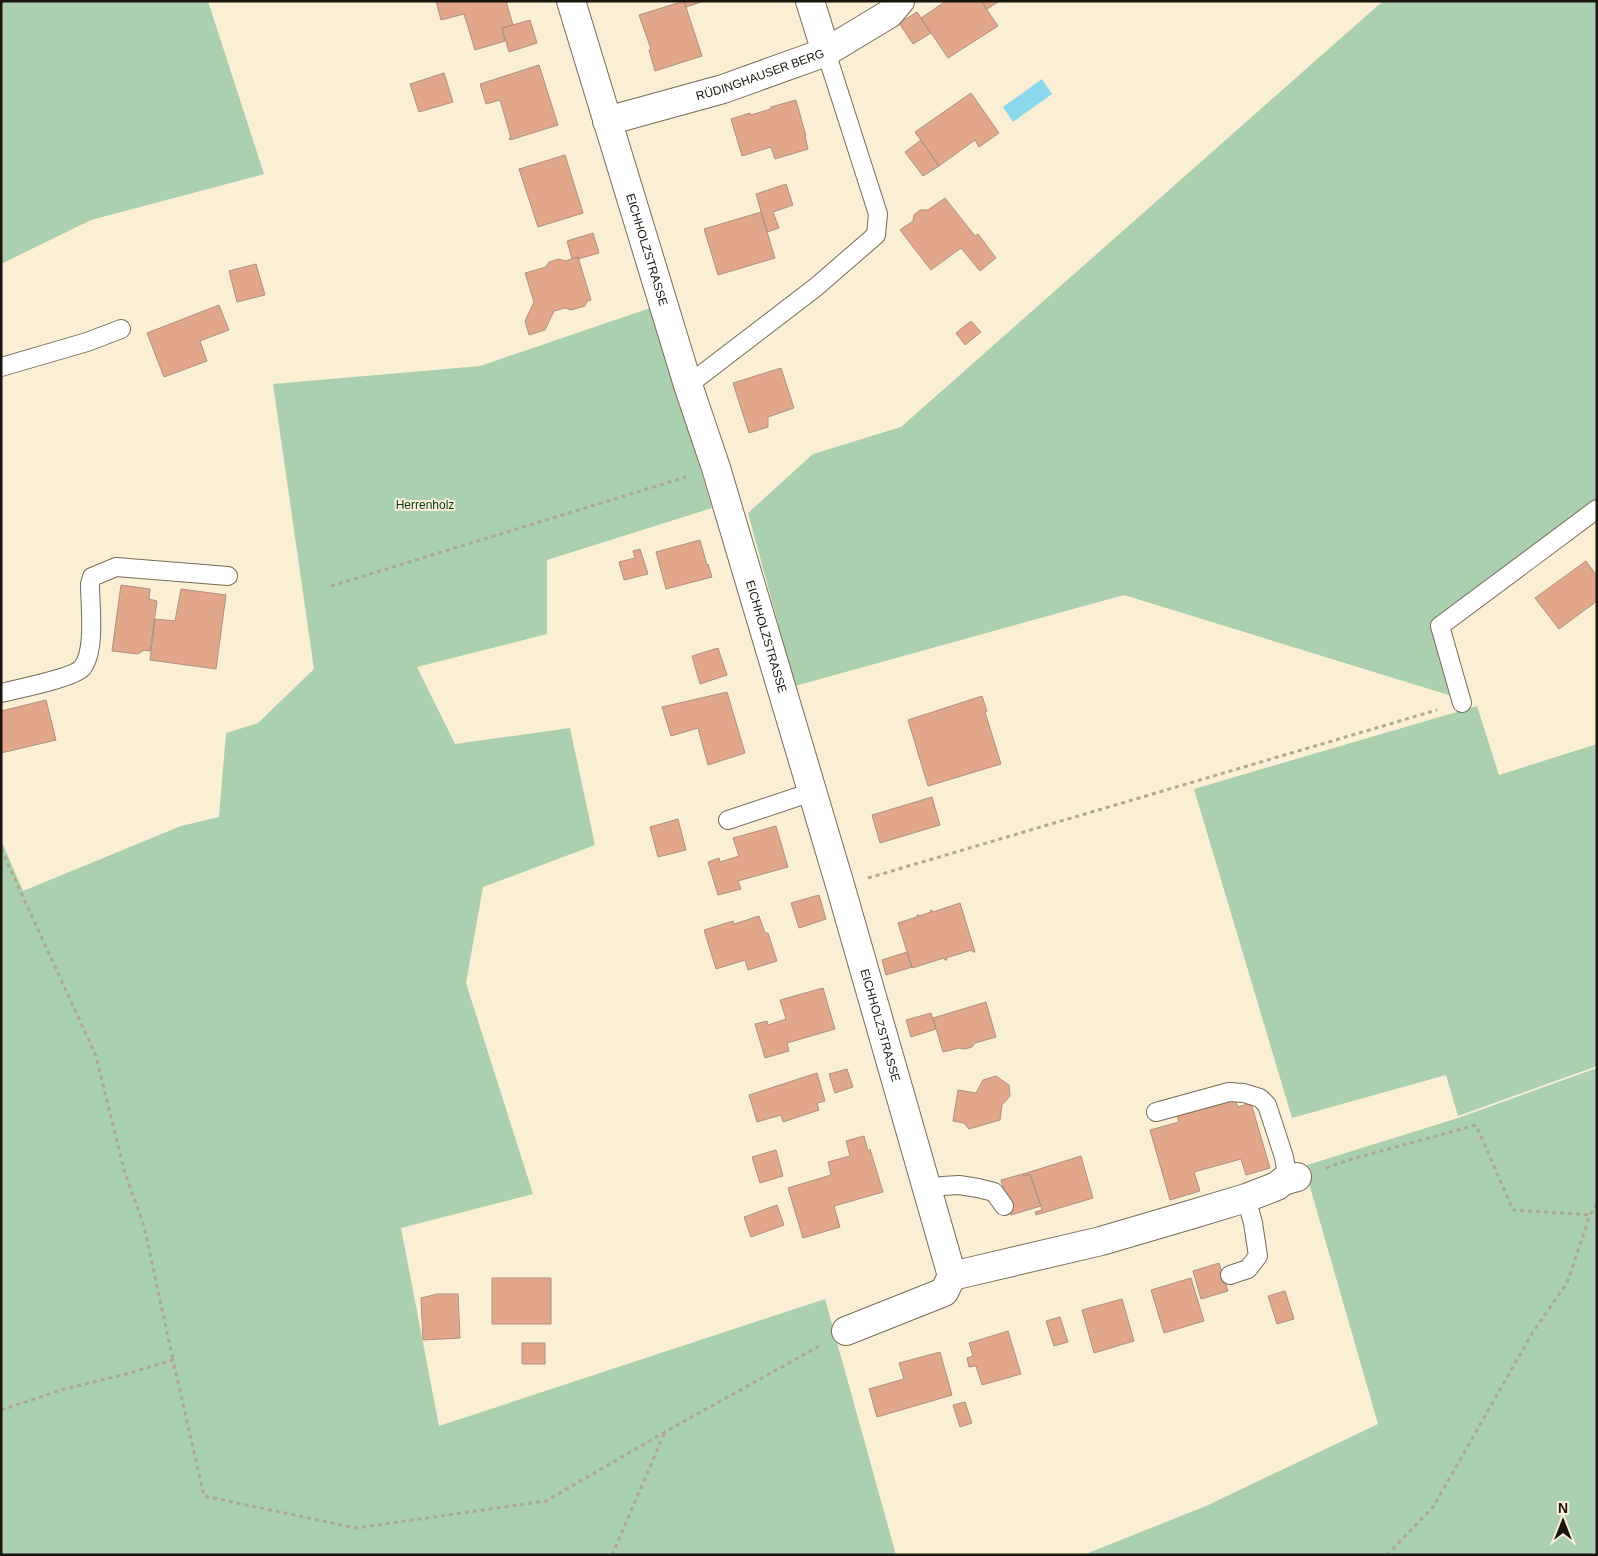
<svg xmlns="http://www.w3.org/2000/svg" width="1598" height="1556" font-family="Helvetica,sans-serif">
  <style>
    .green { fill: #aad0af }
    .water { fill: #8bd8ed }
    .building { fill: #e2a68a; stroke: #ab9185 }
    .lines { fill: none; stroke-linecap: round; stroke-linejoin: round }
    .lane-casing { stroke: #766c55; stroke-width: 20 }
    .street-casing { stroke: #766c55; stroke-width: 30 }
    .path { stroke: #afa792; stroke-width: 3; stroke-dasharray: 4 4; stroke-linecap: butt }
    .lane { stroke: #fff; stroke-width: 18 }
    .street { stroke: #fff; stroke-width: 28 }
    .labels { text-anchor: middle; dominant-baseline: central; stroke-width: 4; stroke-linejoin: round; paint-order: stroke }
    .street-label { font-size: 12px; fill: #19150c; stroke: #faefd5 }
    .park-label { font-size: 12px; fill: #003c14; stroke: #faefd5 }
  </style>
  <rect width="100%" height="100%" fill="#faefd5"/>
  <!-- green -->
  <path class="green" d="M1,1h207l56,173 -173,46 -90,44z
    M1383,1h214v499l-120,95 -45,32 23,70 -331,-102 -329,91 -47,-173 65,-59 88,-27z
    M653,307l59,201 -165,52v74l-130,33 38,77 115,-16 25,117 -112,42 -17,96 67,211 -132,34 38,198 386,-127 71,256h-895v-715l22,51 158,-65 38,-9 7,-84 32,-10 56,-54 -41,-285 207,-18z
    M1477,706l22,69 98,-31v322l-139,50 -12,-41 -154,43 -98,-329z
    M1597,1068v487h-514l123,-49 172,-82 -74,-258 154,-48z"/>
  <!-- water -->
  <path class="water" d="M1042,79l10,15 -39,28 -10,-15z"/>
  <!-- building -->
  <path class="building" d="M436,1h70l7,24 -11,3 3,13 -30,9 -11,-36 -23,6z
    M684,1l18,55 -47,15 -6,-21 2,-1 -12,-34z
    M684,1h20l-18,6z
    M946,1h35l17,25 -50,32 -27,-40z
    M982,1h15l1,1 -11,7z
    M917,12l14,21 -18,11 -14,-21z
    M530,20l7,23 -28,9 -7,-24z
    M539,65l19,60 -48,15 -1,-2h2l-11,-38 -14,4 -6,-20z
    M444,73l9,29 -34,10 -9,-28z
    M971,93l28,40 -20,14 -4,-7 -36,26 -24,-34z
    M796,100l10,36h-1l3,13 -33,10 -4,-12 -29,9 -11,-37 19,-6 1,2 20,-6v-2z
    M921,140l18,26 -16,10 -18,-24z
    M565,155l18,58 -45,14 -19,-58z
    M786,184l7,21 -20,7 6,16 -12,4 -11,-38z
    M945,198l30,38 3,-2 18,24 -16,13 -19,-23 -30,22 -31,-40 13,-9 1,-6 6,-5h8z
    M761,212l14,46 -57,17 -14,-46z
    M593,233l6,20 -21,6v-2l-6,2 -5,-18z
    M578,257l13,43 -4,1 -2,5 -14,4 -6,-2 -11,3 -9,19 -16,5 -4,-14 9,-19 -9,-29 21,-6 3,-5 10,-3 6,2z
    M256,264l9,31 -28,7 -8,-31z
    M219,305l10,25 -29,11 7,20 -43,16 -17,-44z
    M971,321l10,11 -16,13 -9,-12z
    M781,368l13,40 -26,9v10l-19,6 -16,-50z
    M700,540l7,25 1,-1 4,13 -46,12 -10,-37z
    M640,549l8,25 -24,6 -5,-18 16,-4 -2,-7z
    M1586,561l11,15v25l-38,28 -24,-31z
    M121,585l29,4 -1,10 8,2 -7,50 -6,-1 -6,4 -26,-3z
    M181,589l45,6 -10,74 -66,-9 5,-41 20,2z
    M718,648l9,27 -27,9 -8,-28z
    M727,692l18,61 -37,12 -10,-37 -27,8 -9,-29z
    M982,696l5,15 -2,1 16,52 -73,22 -20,-66z
    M46,700l10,40 -55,13v-42z
    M932,797l8,28 -60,18 -8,-28z
    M678,819l8,31 -28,7 -8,-30z
    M776,826l12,41 -50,14 3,8 -23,6 -10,-33 11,-4 1,4 19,-6 -6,-18z
    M819,895l7,24 -27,9 -8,-25z
    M960,903l15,49h-2l-1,-2 -26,8 1,2h-2l-1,-2 -32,10 -14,-45 19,-6v-2h2v1l12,-4 -1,-1 2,-1 1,2z
    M759,916l6,17h3l9,28 -29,9 -3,-10 -29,9 -12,-39 29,-9 1,3z
    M907,952l5,15 -26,8 -4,-15z
    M823,988l12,41 -48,14 2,8 -24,7 -10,-34 12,-3 1,4 18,-6 -6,-19z
    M986,1002l10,35 -21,6 -3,4 -7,2 -6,-1 -16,4 -10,-34z
    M931,1013l5,16 -25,8 -5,-17z
    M847,1069l6,18 -18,6 -6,-19z
    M817,1073l8,28 -8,2 2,7 -36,12 -2,-7 -24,7 -8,-27z
    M996,1076l13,9 1,11 -8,9 -2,15 -31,9 -5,-6 -11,-2 5,-31 18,3 7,-13z
    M1235,1100l3,7 13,-4 19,65 -24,7 -5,-16 -47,13 6,19 -30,9 -20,-70 29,-8 -2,-6z
    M864,1136l4,15 2,-2 13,43 -49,14 6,21 -37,11 -15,-50 43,-13 -3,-13 22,-6 -4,-15z
    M776,1150l7,26 -23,7 -8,-26z
    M1081,1156l12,42 -57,17 -1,-3 7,-2 -1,-4 -11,-32 -6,2 -1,-2z
    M1023,1174l1,2 6,-2 11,32 -30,9 -10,-35z
    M777,1205l7,20 -33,12 -7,-20z
    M1219,1263l9,28 -27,8 -8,-28z
    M492,1278h59v46h-59z
    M1191,1278l13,43 -40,12 -13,-43z
    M1285,1291l9,28 -17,5 -9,-28z
    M437,1294h21l2,44 -37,2 -2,-42z
    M1122,1299l12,42 -40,12 -12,-43z
    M1060,1317l8,25 -14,4 -8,-25z
    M1008,1331l13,43 -39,11 -6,-19 -7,1 -2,-9 6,-2 -4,-13z
    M522,1343h23v21h-23z
    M940,1352l12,43 -75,22 -8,-28 35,-10 -5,-16z
    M965,1402l7,21 -12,4 -7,-22z"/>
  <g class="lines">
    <defs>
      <path id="lane" d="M1,367l86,-25 34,-13
        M688,385l128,-98 60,-52 2,-21 -52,-162
        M1,693c16,-4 72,-15 81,-25 14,-17 8,-62 8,-84l2,-7 24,-10 112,9
        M1462,703l-22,-77 157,-117
        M728,820l84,-28
        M1156,1112l73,-20 15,1 16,5 7,7 17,52 2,12 -3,12
        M927,1191l15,-5 17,-1 19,3 16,4 10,14
        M1230,1275l18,-6 10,-13 -5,-33 -7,-25"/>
      <g id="street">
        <path id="s1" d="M571,1l117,384 28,83 124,417 112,391 149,-35 92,-27 53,-16 31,-12 6,-5 14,-4"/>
        <path d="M810,1l16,51"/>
        <path id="s2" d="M607,121l116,-32 103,-37 63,-38 11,-13"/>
        <path d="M846,1331l98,-39 8,-16"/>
      </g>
    </defs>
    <!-- lane casing -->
    <use href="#lane" class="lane-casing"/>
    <!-- street casing -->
    <use href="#street" class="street-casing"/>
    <!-- path -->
    <path class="path" d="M331,586l355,-109
      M1,849l95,207 28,114 20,56 29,134
      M868,878l569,-168
      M1326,1168l26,-9 124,-34 37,85 77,5
      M1,1410l60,-20 65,-16 47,-14 31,136 152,32 190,-27 119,-69 156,-87
      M612,1555l53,-123
      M1387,1555l46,-48 100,-175 34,-49 23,-68 7,-12"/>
    <!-- lane -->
    <use href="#lane" class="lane"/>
    <!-- street -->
    <use href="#street" class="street"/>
  </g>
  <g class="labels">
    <!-- street labels -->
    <g class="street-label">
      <text stroke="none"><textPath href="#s2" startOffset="160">RÜDINGHAUSER BERG</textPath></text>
      <text stroke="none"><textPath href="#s1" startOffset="260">EICHHOLZSTRASSE</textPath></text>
      <text stroke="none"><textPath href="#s1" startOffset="665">EICHHOLZSTRASSE</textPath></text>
      <text stroke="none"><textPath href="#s1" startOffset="1070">EICHHOLZSTRASSE</textPath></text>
    </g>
    <!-- park labels -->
    <g class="park-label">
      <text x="425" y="505">Herrenholz</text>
    </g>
  </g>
  <!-- border -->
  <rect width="1598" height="1556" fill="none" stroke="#19150c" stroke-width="5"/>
  <!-- north arrow -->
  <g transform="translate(1563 1521)" stroke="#faefd5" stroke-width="4" paint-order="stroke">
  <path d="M0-4L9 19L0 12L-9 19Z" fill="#19150c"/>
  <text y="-8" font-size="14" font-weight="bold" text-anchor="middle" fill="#19150c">N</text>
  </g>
</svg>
